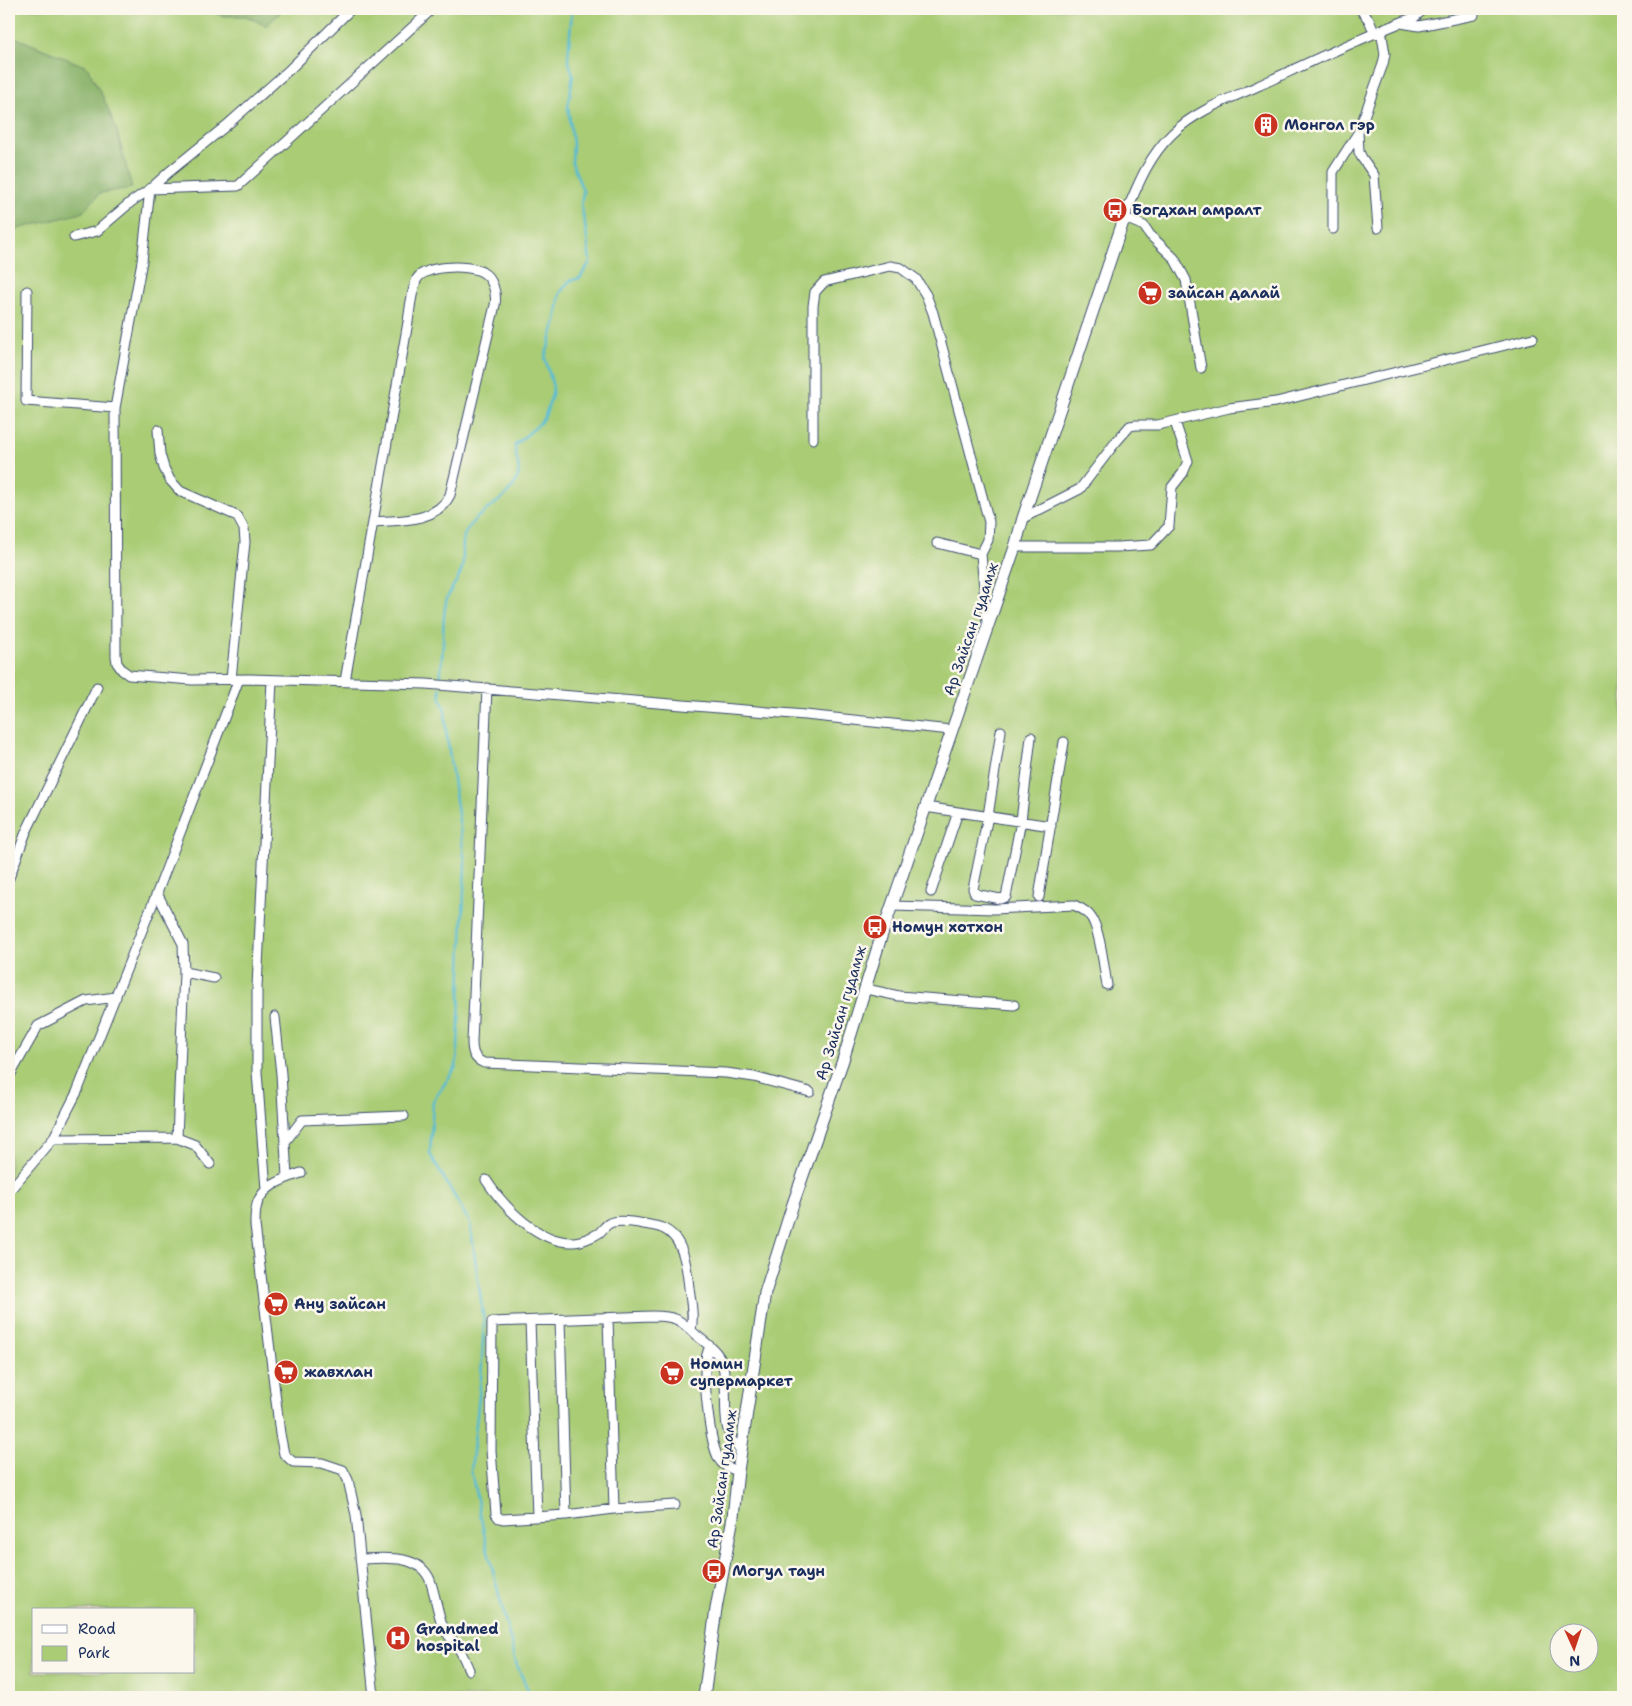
<svg xmlns="http://www.w3.org/2000/svg" width="1632" height="1706" font-family="'Shantell Sans',sans-serif">
  <style>
    .green { fill: #a9cc75; stroke: #627e6a; fill-rule: evenodd }
    .forest { fill: #86b066; stroke: #507062 }
    .lines { fill: none; stroke-linecap: round; stroke-linejoin: round }
    .stream { stroke: #55bbd3; stroke-width: 2.5 }
    .minor-casing { stroke: #3b4a6e; stroke-width: 11 }
    .tertiary-casing { stroke: #3b4a6e; stroke-width: 13 }
    .minor { stroke: #fff; stroke-width: 9 }
    .tertiary { stroke: #fff; stroke-width: 11 }
    .labels { text-anchor: middle; dominant-baseline: central; stroke-width: 5; stroke-linejoin: round; paint-order: stroke }
    .poi-label { font-size: 15px; font-weight: bold; fill: #1b2f5e; stroke: #fbf7ec; text-anchor: start }
    .street-label { font-size: 15px; fill: #1b2f5e; stroke: #fbf7ec }
  </style>
  <rect width="100%" height="100%" fill="#fbf7ec"/>
  <filter id="ink" filterUnits="userSpaceOnUse"><feTurbulence type="fractalNoise" baseFrequency=".02" numOctaves="2"/><feDisplacementMap in="SourceGraphic" scale="10" xChannelSelector="R" yChannelSelector="G"/><feConvolveMatrix kernelMatrix="1 2 1 2 8 2 1 2 1" color-interpolation-filters="sRGB"/></filter>
  <filter id="wash" filterUnits="userSpaceOnUse"><feTurbulence type="fractalNoise" baseFrequency=".0096" numOctaves="4" result="noise"/><feDisplacementMap in="SourceGraphic" scale="20" xChannelSelector="R" yChannelSelector="G"/><feGaussianBlur stdDeviation="1.12" result="paint"/><feColorMatrix in="noise" values="0 0 0 0 0 0 0 0 0 0 0 0 0 0 0 0 0 1.4 0 .05"/><feComposite in="paint" operator="in"/></filter>
  <g filter="url(#wash)">
    <rect width="100%" height="100%" fill="#f1e3c6"/>
    <!-- green -->
    <path class="green" d="M9,9h1614v1688h-1614zM34,1610h160v62h-160zM1560,1634h30v30h-30z"/>
    <!-- forest -->
    <path class="forest" d="M206,9h74v4l-14,13 -20,-10h-24z
      M9,35l78,32 16,30 13,31 16,60 -32,5 -18,20 -73,18z"/>
    <g class="lines">
      <!-- stream -->
      <path class="stream" d="M440,682c1,-12 2,-25 3,-38 0,-14 0,-28 3,-42 3,-13 13,-21 16,-34 3,-11 -2,-23 3,-34 11,-26 46,-31 53,-59 3,-11 -4,-19 -3,-30l23,-20 7,-9 7,-21 1,-8 -8,-29 11,-37 4,-28 9,-12 11,-3 10,-16 -5,-38 -4,-18 2,-15 -11,-28 1,-19 -5,-37 5,-32 -5,-16 4,-50
        M440,688l1,12 4,9 1,21 19,133 -7,185 -2,19 -23,34 -3,53 40,69 14,99 -3,55 -10,94 16,76 29,116 15,34"/>
    </g>
  </g>
  <g filter="url(#ink)">
    <g class="lines">
      <defs>
        <path id="minor" d="M1360,9l9,11 5,12
          M429,12l-191,174 -88,3 -8,72 -27,147 1,248 1,7 5,7 7,5 12,1 51,4 57,-1 177,5 379,31 146,15
          M1401,23l18,3 55,-11
          M1358,133l1,19 3,6 12,17 4,53
          M1126,213c12,-29 23,-57 46,-79 23,-23 57,-35 86,-48 52,-24 104,-49 157,-69l9,-8
          M1125,218l19,8 6,9 24,23 12,22 15,88
          M1333,229v-57l25,-39 25,-69 2,-10 -4,-24
          M74,237l23,-6 34,-29 19,-13 19,-17 58,-47 63,-56 61,-60
          M27,291l-1,110 89,7
          M158,430l2,24 4,14 6,12 10,11 57,25 7,13 1,13 -14,137
          M813,439v-133l2,-14 9,-10 66,-16 11,2 15,11 10,16 7,18 56,209 -1,18 -7,14
          M1023,518l57,-29 35,-46 15,-17 6,-1h22l71,-17 47,-6 257,-64
          M937,543l44,11 6,69
          M1015,547h103l33,-2 18,-19 3,-39 11,-14 5,-12 -13,-39
          M345,681c16,-91 32,-182 48,-273 5,-29 10,-57 15,-86 2,-14 3,-28 8,-41 5,-16 53,-17 66,-9 11,6 15,21 13,33l-45,190c-14,28 -51,25 -77,27
          M487,688l-15,354c0,10 2,17 12,21l242,10 28,4 56,15
          M1001,731l-13,85 -15,73 2,5 25,5 6,-2 15,-76 10,-84
          M925,807l126,19
          M9,878l17,-46 71,-145
          M931,892l27,-80
          M1039,897l25,-155
          M892,906l103,3 79,-4c6,3 12,5 16,11 10,11 14,53 17,69
          M184,972l30,6
          M866,989l33,7 115,9
          M275,1017l6,57 6,103
          M9,1077l29,-51 48,-25 30,-4
          M177,1138l18,7 15,19
          M53,1139l124,-1 7,-166 -1,-28 -26,-51
          M285,1142l17,-22 102,-4
          M301,1173c-18,6 -42,14 -45,36 -1,5 -1,11 -1,16l25,209 4,20 9,8 29,1 21,7 5,10 8,35 18,182
          M486,1180c18,27 52,63 87,62 7,0 20,-5 26,-9 5,-4 7,-10 14,-11 10,-2 21,0 31,2 5,1 13,2 18,4 22,9 25,40 27,60 2,14 5,28 2,42
          M266,1189l-9,-117v-85l15,-307
          M9,1191l44,-52 24,-47 80,-199 82,-214
          M608,1318l6,191
          M560,1320l6,195
          M530,1321l7,195
          M710,1347c-2,3 -3,7 -4,11 -3,18 3,90 15,104 4,5 11,7 17,9
          M675,1505l-61,4 -48,6 -63,4 -4,-1 -3,-4 -5,-64 1,-128 160,-6c24,0 27,3 44,19 9,7 22,16 26,28 9,24 -6,72 19,86
          M362,1559c23,-1 57,-5 68,21 5,14 7,30 12,44 4,11 12,16 17,25 4,6 7,14 10,21"/>
        <path id="tertiary" d="M704,1697l12,-88 17,-92 5,-46 27,-178 28,-89 50,-144 38,-123 134,-390 8,-29 103,-305"/>
      </defs>
      <!-- minor casing -->
      <use href="#minor" class="minor-casing"/>
      <!-- tertiary casing -->
      <use href="#tertiary" class="tertiary-casing"/>
      <!-- minor -->
      <use href="#minor" class="minor"/>
      <!-- tertiary -->
      <use href="#tertiary" class="tertiary"/>
    </g>
  </g>
  <!-- icons -->
  <defs>
    <symbol id="building-disc" viewBox="-11 -11 22 22"><circle r="9.5" fill="#c8321e" stroke="#fbf7ec"/><path d="M-4-6H4V6H1V3H-1V6H-4ZM-2.5-4.3h1.7v1.8h-1.7ZM.8-4.3h1.7v1.8H.8ZM-2.5-1h1.7V.8h-1.7ZM.8-1h1.7V.8H.8Z" fill="#fff"/></symbol>
    <symbol id="bus-disc" viewBox="-11 -11 22 22"><circle r="9.5" fill="#c8321e" stroke="#fbf7ec"/><path d="M-5-6H5V4H4V6H2V4H-2V6H-4V4H-5ZM-3.5-4V0h7V-4ZM-3.5 1.2v1.5H-2V1.2ZM2 1.2v1.5H3.5V1.2Z" fill="#fff"/></symbol>
    <symbol id="supermarket-disc" viewBox="-11 -11 22 22"><circle r="9.5" fill="#c8321e" stroke="#fbf7ec"/><path d="M-6-5.5h2.5l.6 2H6L4.5 2H-2.5L-4.4-4H-6ZM-1.5 3.2a1.3 1.3 0 1 0 .1 0ZM3 3.2a1.3 1.3 0 1 0 .1 0Z" fill="#fff"/></symbol>
    <symbol id="hospital-disc" viewBox="-11 -11 22 22"><circle r="9.5" fill="#c8321e" stroke="#fbf7ec"/><path d="M-5-5h3v3.5h4V-5h3V5h-3V1.5h-4V5h-3Z" fill="#fff"/></symbol>
  </defs>
  <g fill-rule="evenodd">
    <use href="#building-disc" x="1252" y="111" width="28" height="28"/>
    <use href="#bus-disc" x="1101" y="196" width="28" height="28"/>
    <use href="#supermarket-disc" x="1136" y="279" width="28" height="28"/>
    <use href="#bus-disc" x="861" y="913" width="28" height="28"/>
    <use href="#supermarket-disc" x="262" y="1290" width="28" height="28"/>
    <use href="#supermarket-disc" x="272" y="1358" width="28" height="28"/>
    <use href="#supermarket-disc" x="658" y="1359" width="28" height="28"/>
    <use href="#bus-disc" x="700" y="1557" width="28" height="28"/>
    <use href="#hospital-disc" x="384" y="1624" width="28" height="28"/>
  </g>
  <g class="labels">
    <!-- poi labels -->
    <g class="poi-label">
      <text x="1284" y="125">Монгол гэр</text>
      <text x="1132" y="210">Богдхан амралт</text>
      <text x="1168" y="293">зайсан далай</text>
      <text x="892" y="927">Номун хотхон</text>
      <text x="294" y="1304">Ану зайсан</text>
      <text x="690" y="1364">Номин<tspan x="690" dy="17">супермаркет</tspan></text>
      <text x="304" y="1372">жавхлан</text>
      <text x="732" y="1571">Могул таун</text>
      <text x="416" y="1629">Grandmed<tspan x="416" dy="17">hospital</tspan></text>
    </g>
    <!-- street labels -->
    <g class="street-label">
      <text transform="translate(971 629) rotate(-71)">Ар Зайсан гудамж</text>
      <text transform="translate(841 1013) rotate(-73)">Ар Зайсан гудамж</text>
      <text transform="translate(722 1479) rotate(-82)">Ар Зайсан гудамж</text>
    </g>
  </g>
  <!-- margin -->
  <rect width="1632" height="1706" fill="none" stroke="#fbf7ec" stroke-width="30"/>
  <!-- legend -->
  <rect x="32" y="1608" width="162" height="65" fill="#fbf7ec" stroke="#a1a7b3"/>
  <rect x="42" y="1625" width="25" height="8" fill="#ffffff" stroke="#a1a7b3"/>
  <text x="78" y="1634" font-size="15" fill="#1b2f5e">Road</text>
  <rect x="42" y="1646" width="25" height="15" fill="#a9cc75" stroke="#a1a7b3"/>
  <text x="78" y="1658" font-size="15" fill="#1b2f5e">Park</text>
  <!-- north arrow -->
  <g transform="translate(1574 1648) rotate(177)"><circle r="24" fill="#fbf7ec" stroke="#a1a7b3"/>
  <path d="M0-4L9 19L0 12L-9 19Z" fill="#c8321e"/>
  <text y="-8" font-size="14" font-weight="bold" text-anchor="middle" fill="#1b2f5e">N</text>
  </g>
</svg>
